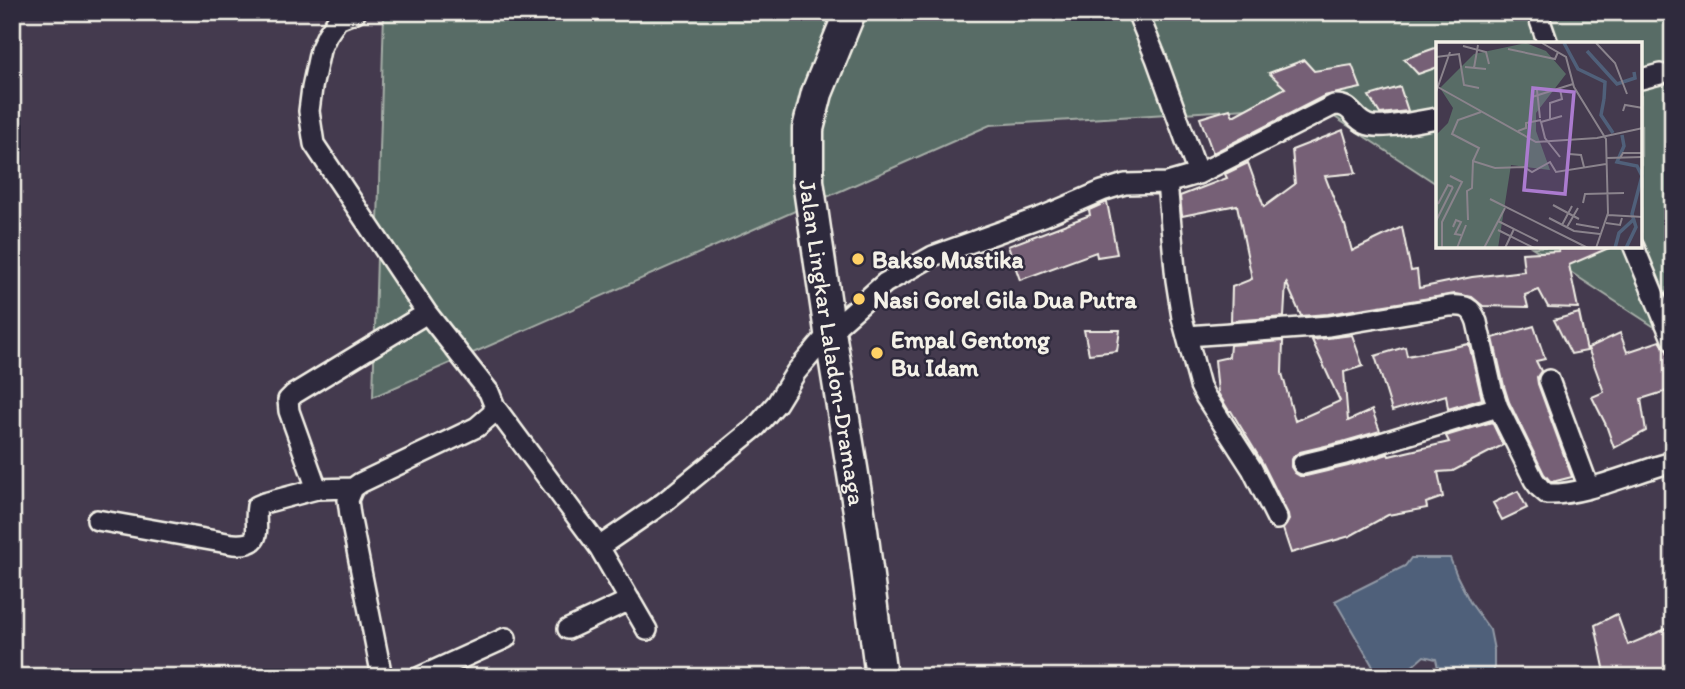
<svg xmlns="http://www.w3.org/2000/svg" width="1685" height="689" font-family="Itim,sans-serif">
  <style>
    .green { fill: #586c66; stroke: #a6aea7; stroke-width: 2 }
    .water { fill: #50607a; stroke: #929aa6; stroke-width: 2 }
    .building { fill: #766076; stroke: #f4f1e8; stroke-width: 2 }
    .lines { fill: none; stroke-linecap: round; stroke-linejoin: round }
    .minor-casing { stroke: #f4f1e8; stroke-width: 24 }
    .primary-casing { stroke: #f4f1e8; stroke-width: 35 }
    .minor { stroke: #2f2a3d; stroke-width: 19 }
    .primary { stroke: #2f2a3d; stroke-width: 30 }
    .poi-dot { fill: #ffd166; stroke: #2f2a3d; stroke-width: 2.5 }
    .labels { text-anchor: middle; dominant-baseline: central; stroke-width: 5; stroke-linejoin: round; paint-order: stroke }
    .poi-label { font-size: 24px; font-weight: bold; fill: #f4f1e8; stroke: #2f2a3d; text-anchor: start }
    .street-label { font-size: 24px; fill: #f4f1e8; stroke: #2f2a3d }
    .inset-river { fill: none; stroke: #50607a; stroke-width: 3.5 }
    .inset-road { fill: none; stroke: #8a838c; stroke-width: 2 }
    .view { fill: #ab7bcf; fill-opacity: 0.15; stroke: #ab7bcf; stroke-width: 3.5 }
    .inset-edge { fill: none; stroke: #f4f1e8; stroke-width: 3.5 }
  </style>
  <rect width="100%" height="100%" fill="#443a4e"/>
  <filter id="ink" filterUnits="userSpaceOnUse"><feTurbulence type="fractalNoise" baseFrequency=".0143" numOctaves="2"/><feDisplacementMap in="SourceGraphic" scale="14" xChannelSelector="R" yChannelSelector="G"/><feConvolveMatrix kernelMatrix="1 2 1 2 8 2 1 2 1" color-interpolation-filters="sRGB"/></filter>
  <g filter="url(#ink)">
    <!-- green -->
    <path class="green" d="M384,12h1289v327l-141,-92h109v-203h-203v141l-108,-71 -45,-26 -38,21 -257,16 -617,272z"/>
    <!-- water -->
    <path class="water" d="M1411,558h39l7,18 13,26 20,28 4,20v27h-54l-4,-18 -12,-3 -24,21h-21l-44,-76 70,-35z"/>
    <!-- building -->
    <path class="building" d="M1438,47v20l-20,7 -14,-15z
      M1304,60l10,11 38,-6 9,23 -37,8 -111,57 -13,-35 30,-9 3,7 52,-28 -16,-15z
      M1400,87l8,24 -28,3 -11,-18z
      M1343,130l13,43 -31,3 19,49h1l7,26 50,-24 9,44 6,-1 2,18 53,-11 52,-6 -2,-18 37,-2 -1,-4h53l-42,18 9,43 -30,-1 -9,-17 -14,5 3,12 -45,-1 -11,-9 -17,-3 -127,20 -27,2 -15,-34 -2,35 -53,4 1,-34 20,-8 -15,-74 -55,11 -2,-20 47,-18 -2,-4 23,-11 16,44 31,-23 -3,-34z
      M1107,202l10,52 -20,3 -1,-5 -76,28 -12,-34 82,-31 -1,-5z
      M1579,313l8,38 -16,3 -17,-34z
      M1534,326l11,33 -9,2 5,10 -4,6 1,7 34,93 -16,4 -5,1 -7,-8 -35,-72 -5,-16 -11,-48z
      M1084,330h36l-3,21 -28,3z
      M1620,333l7,19 33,-11 7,10 6,26v12l-32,10 5,32 -32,17 -8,-23 -14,-28 12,-5 -16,-44z
      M1352,335l11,31 -19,6 4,49 24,-11 8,21 -38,11 -42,10 -6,4 -3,5v6l4,6 5,3h6l42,-10 40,-12 1,2 60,-14 -3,-6 3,-1 43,-13 11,23 -50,26 -15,1 5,25 -17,6 1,5 -39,7 -38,21 -59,17 -8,-24 6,-9 -1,-6 -26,-52 -31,-51h-2l-11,-18 -3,-33 14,-3 1,-12 53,-4 -1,32 13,48 45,-20 -28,-61z
      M1469,344l13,55 -34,10 -2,-14 -54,16 -17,-55 30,-9 2,9z
      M1518,491l9,17 -25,12 -9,-17z
      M1617,614l11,31 45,-19v51h-67l-11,-52z"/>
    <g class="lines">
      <defs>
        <path id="minor" d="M356,12l-18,7 -11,16 -7,15 -8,38 -3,23 5,33 113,169 62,79 6,15 -3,7 -15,13 -117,56 -7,5 -5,12 2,15 32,162
          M1137,12l19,46 42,116 -31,9
          M1537,12l11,32
          M1641,79l19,-5
          M1198,174l136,-69c18,-1 18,13 32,19 13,7 56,-4 72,-6
          M1634,247l39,94
          M1187,336l142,-10 121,-20c15,-1 22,1 27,16l15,67 6,18 36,73 6,8 7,6c36,2 89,-23 126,-32
          M1549,380l40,108
          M495,407l104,140 48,83
          M1303,464l42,-10 153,-47
          M317,489l-28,-78 -1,-11 6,-6 133,-81
          M97,520l136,24c34,2 20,-16 24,-38l7,-3 53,-14 36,-1
          M599,547l64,-44 93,-76 21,-24 19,-31 34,-40 55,-49 48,-27 111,-40 58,-25 23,-7 42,-1 9,97 6,38 18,68 5,10 47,73 25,50
          M568,629l62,-29
          M420,677l86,-39"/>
        <g id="primary">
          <path id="s1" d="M850,12l-33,81 -9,36v52l22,151 32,198 19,147"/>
        </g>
      </defs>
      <!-- minor casing -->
      <use href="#minor" class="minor-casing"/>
      <!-- primary casing -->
      <use href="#primary" class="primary-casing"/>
      <!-- minor -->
      <use href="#minor" class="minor"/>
      <!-- primary -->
      <use href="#primary" class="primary"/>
    </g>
  </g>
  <!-- markers -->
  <g class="poi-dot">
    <circle cx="858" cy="259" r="7"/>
    <circle cx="859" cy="299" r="7"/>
    <circle cx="877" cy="353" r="7"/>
  </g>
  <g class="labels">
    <!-- poi labels -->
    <g class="poi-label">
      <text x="872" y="259">Bakso Mustika</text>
      <text x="873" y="299">Nasi Gorel Gila Dua Putra</text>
      <text x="891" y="339">Empal Gentong<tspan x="891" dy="28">Bu Idam</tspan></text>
    </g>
    <!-- street labels -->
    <g class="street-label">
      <text stroke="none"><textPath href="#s1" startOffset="340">Jalan Lingkar Laladon-Dramaga</textPath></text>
    </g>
  </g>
  <!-- overview -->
  <g transform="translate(1436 42)">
    <rect width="206" height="206" fill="#443a4e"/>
    <path d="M90,1l20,8 20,23 -30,39v18l14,39 -39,-5 -13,83h-62v-113l12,-12 5,-15 -13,-20 34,-34z" fill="#586c66"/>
    <path class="inset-river" d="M128,1l14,26 27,13 -1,17M151,9l30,33 18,-6 -1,-6M168,57l-3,16 12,18M186,93l2,11 -7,16 20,4 5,10 -10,38 4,13 -10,21M179,206l4,-15 14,-13"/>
    <path class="inset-road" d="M106,1l24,14 8,30 32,52 2,74 -12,35M160,1l19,20 12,31M27,4l23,6 3,12M72,7l47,10 3,-7M0,15l23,-3 5,31 15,3M29,25l21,2M38,26l4,-23M0,44l100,56 61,-4 46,-10M101,48l3,28M0,50l14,-40M96,55l41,-13M187,69l2,-6 18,3M114,78v-17l12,-4 -2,-10M82,89l8,-3v-5l15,-3M133,112l12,1 3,12M124,115l-15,-19 -4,-16 21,-6M171,116l35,-1M184,116l3,-5h20M37,119l6,-13 -27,-14 6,-14 23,-8M54,157l98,49M147,161l2,-9 39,-1M2,162l10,-19 5,2M117,163l26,14M172,173l35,2M113,176l25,13 26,3M32,178l-1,-29 5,-3 1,-27 22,7 29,-1 8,5 18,-10 6,10 50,-8M0,179l17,-34M62,179l40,20M170,181l14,2 2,-7M140,182l23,4M126,183l10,-19M17,185l3,-7 5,2 -6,12 6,1M131,185l11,-19M62,188l36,18M6,206v-26l20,-40 -12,-6M21,206l9,-23M48,206l21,-40M69,206l9,-19"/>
    <path class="view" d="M97,46l41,4 -9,102 -41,-4z"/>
    <rect width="206" height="206" class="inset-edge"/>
  </g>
  <!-- margin -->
  <rect width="1685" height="689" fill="none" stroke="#2f2a3d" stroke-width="42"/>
  <rect x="21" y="21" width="1643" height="647" fill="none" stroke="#f4f1e8" stroke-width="2.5" filter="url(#ink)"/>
</svg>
